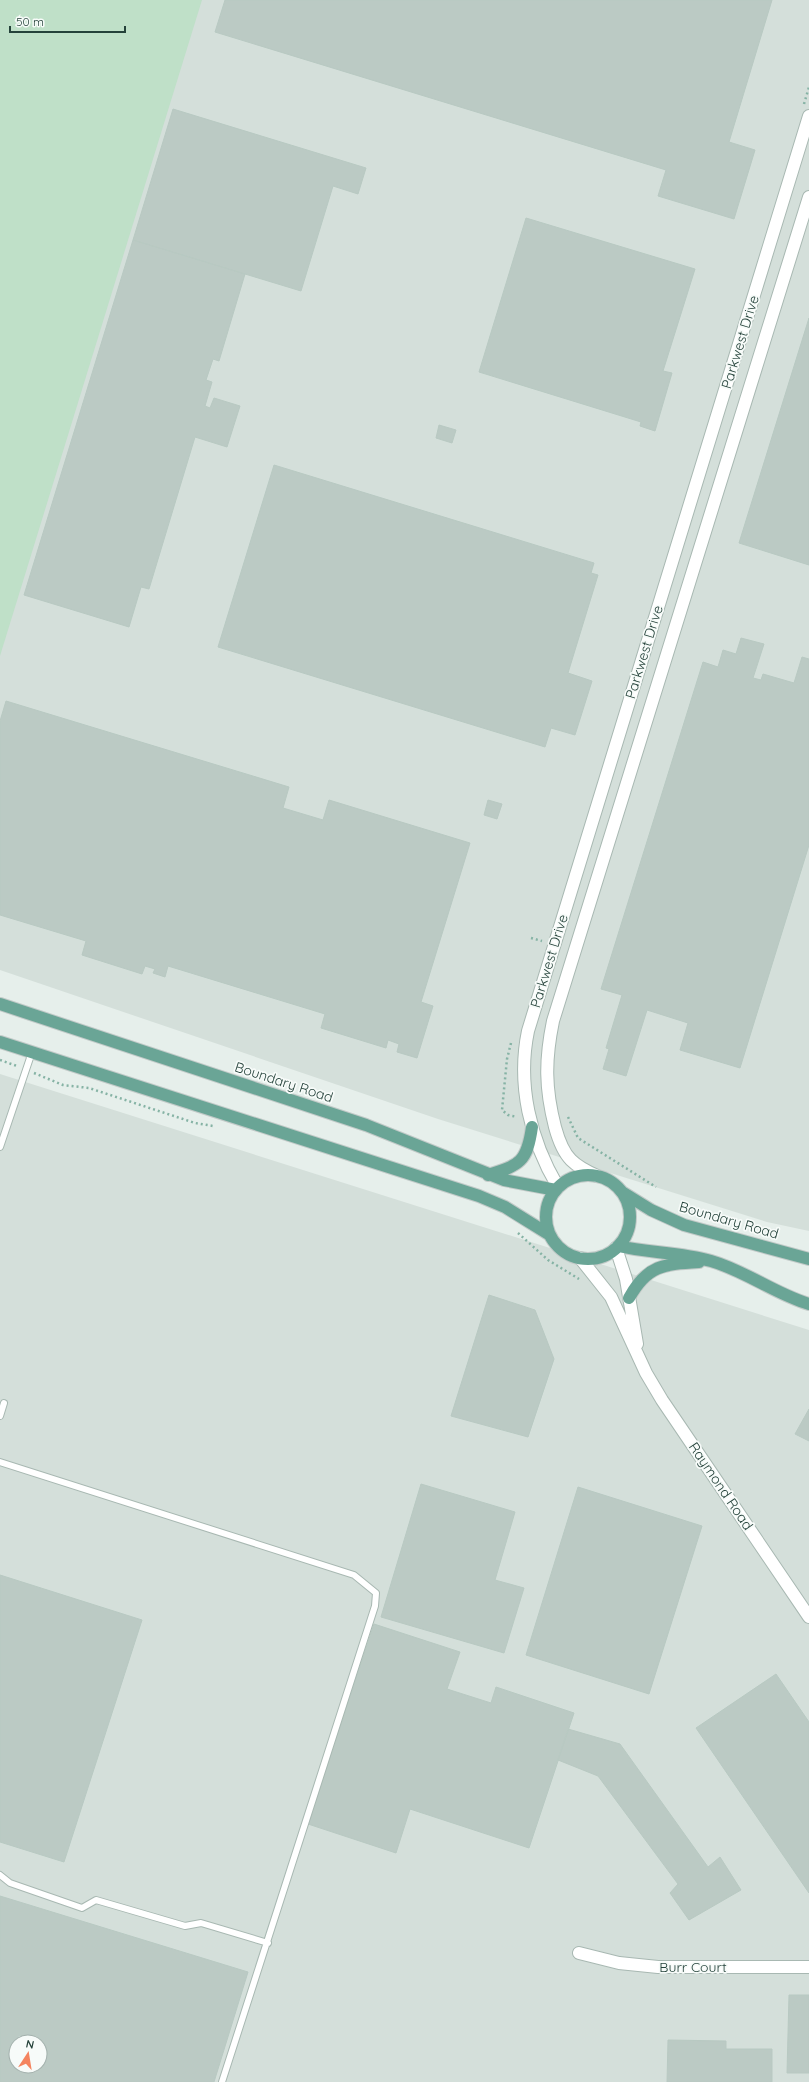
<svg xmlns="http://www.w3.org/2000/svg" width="809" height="2082" font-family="Quicksand,sans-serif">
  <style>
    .built { fill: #d4dfda; fill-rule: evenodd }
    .green { fill: #bfe0c8 }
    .building { fill: #bbcac4; stroke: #b8c9c2; fill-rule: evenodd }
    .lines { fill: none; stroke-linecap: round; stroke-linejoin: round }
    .lane-casing { stroke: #a8b8b2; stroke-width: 8 }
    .street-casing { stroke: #a8b8b2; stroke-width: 14 }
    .primary-casing { stroke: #c2cac8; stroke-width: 14 }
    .path { stroke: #86b3a5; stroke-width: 2.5; stroke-dasharray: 2 3; stroke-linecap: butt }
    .lane { stroke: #fff; stroke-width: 6 }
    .street { stroke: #fff; stroke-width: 12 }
    .primary { stroke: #6aa596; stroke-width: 12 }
    .labels { text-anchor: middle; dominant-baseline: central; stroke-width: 3.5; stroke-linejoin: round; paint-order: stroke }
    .street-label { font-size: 14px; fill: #24423a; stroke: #f7fbf9 }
  </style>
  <rect width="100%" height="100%" fill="#e6efeb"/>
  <!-- built -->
  <path class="built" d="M199,0h610v1231l-42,-9 -329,-103 -438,-149v-327z
    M0,1074l809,256v752h-809zM16,2042h24v24h-24z"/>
  <!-- green -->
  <path class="green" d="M0,0h202l-202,656z"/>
  <!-- building -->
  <path class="building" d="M225,0h547l-43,142 26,8 -21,69 -76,-23 8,-26 -451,-138z
    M173,109l193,59 -8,26 -25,-8 -32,105 -168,-51z
    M526,218l169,51 -32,102 9,2 -17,58 -15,-5 1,-4 -162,-50z
    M133,240l112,34 -26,87 -6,-2 -7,21 6,2 -7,24 5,2 4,-10 26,8 -13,41 -32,-10 -46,152 -8,-2 -12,40 -105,-32z
    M809,318v247l-70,-22z
    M439,425l17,5 -4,13 -16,-5z
    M274,465l320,98 -3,10 7,2 -30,98 24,8 -17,54 -24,-7 -6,19 -327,-100z
    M741,638l23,6 -11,34 8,2 2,-6 31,9 8,-26 7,2v186l-69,223 -60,-18 8,-27 -41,-13 -21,66 -23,-7 6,-20 -3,-1 16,-53 -21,-6 102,-327 15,5 5,-17 13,4z
    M6,701l283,86 -6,21 40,12 6,-20 141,43 -49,159 12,4 -16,52 -20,-6 2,-8 -11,-4 -2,8 -65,-20 4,-14 -157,-48 -3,11 -12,-4 2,-4 -10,-3 -3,8 -60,-19 4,-14 -86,-26v-194z
    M488,800l14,4 -5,15 -13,-4z
    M489,1295l46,15 19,49 -26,78 -77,-21z
    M809,1409v32l-14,-7z
    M421,1484l94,28 -20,68 29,8 -20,65 -123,-36z
    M578,1487l124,39 -53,168 -123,-39z
    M0,1575l142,45 -78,242 -64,-20z
    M374,1624l86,28 -13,37 44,14 5,-16 78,26 -45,135 -119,-39 -14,44 -88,-29z
    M776,1674l33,48v171l-113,-165z
    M568,1729l52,15 88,123 12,-10 21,33 -52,30 -19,-27 8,-9 -80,-108 -40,-16z
    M0,1896l248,76 -34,110h-214zM16,2042h24v24h-24z
    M789,1995h20v78h-22z
    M668,2040l58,1v8h46v33h-105z"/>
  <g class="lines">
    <defs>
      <path id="lane" d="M0,1147l32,-95
        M0,1416l4,-13
        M0,1462l354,113 22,18 -1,13 -153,476
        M0,1875l10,8 72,25 14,-8 89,26 16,-3 67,20"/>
      <path id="street" d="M597,1176c-9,-4 -19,-9 -26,-16 -9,-9 -13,-22 -16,-33 -10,-39 -10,-67 -2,-106l256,-824
        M558,1187c-28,-47 -41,-103 -30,-156l281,-915
        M616,1248l10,31 11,65
        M580,1258l31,39 35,76 16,27 147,217
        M579,1953l40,10 39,4h151"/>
      <path id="primary" d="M0,1004l366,121 138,55 52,10
        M0,1042l479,154 26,11 45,28
        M488,1175c32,-10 39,-13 44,-48
        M546 1217a42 42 0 1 1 84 0a42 42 0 1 1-84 0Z
        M622,1192l29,18 33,15 125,34
        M618,1246c31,7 62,6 93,15 35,10 64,33 98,43
        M629,1298c18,-33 35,-34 70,-36"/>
    </defs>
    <!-- lane casing -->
    <use href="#lane" class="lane-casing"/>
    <!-- street casing -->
    <use href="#street" class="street-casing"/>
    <!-- primary casing -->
    <use href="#primary" class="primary-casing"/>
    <!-- path -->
    <path class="path" d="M804,104l5,-17
      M531,938l11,3
      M511,1043l-4,16 -5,51 6,5 9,2
      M0,1060l17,6
      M34,1073l29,12 26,3 106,35 18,3
      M568,1117l10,21 78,49
      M518,1233l30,27 31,19"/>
    <!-- lane -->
    <use href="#lane" class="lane"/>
    <!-- street -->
    <use href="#street" class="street"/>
    <!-- primary -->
    <use href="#primary" class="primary"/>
  </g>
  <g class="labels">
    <!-- street labels -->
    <g class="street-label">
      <text transform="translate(740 342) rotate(-73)">Parkwest Drive</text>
      <text transform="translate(644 652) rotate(-73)">Parkwest Drive</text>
      <text transform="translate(549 961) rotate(-73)">Parkwest Drive</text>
      <text transform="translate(284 1082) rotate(18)">Boundary Road</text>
      <text transform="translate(729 1220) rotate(16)">Boundary Road</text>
      <text transform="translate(721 1486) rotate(56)">Raymond Road</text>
      <text x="693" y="1967">Burr Court</text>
    </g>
  </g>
  <!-- north arrow -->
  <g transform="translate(28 2054) rotate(12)"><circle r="19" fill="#f7fbf9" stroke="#a3b1ad"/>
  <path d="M0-3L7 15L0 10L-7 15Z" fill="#f4845f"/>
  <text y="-6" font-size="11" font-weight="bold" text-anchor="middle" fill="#24423a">N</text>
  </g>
  <!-- scale -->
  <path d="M10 26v6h115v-6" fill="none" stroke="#24423a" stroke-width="2"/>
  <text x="16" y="26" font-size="12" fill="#24423a" stroke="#f7fbf9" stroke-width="3" paint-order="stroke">50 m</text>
</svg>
